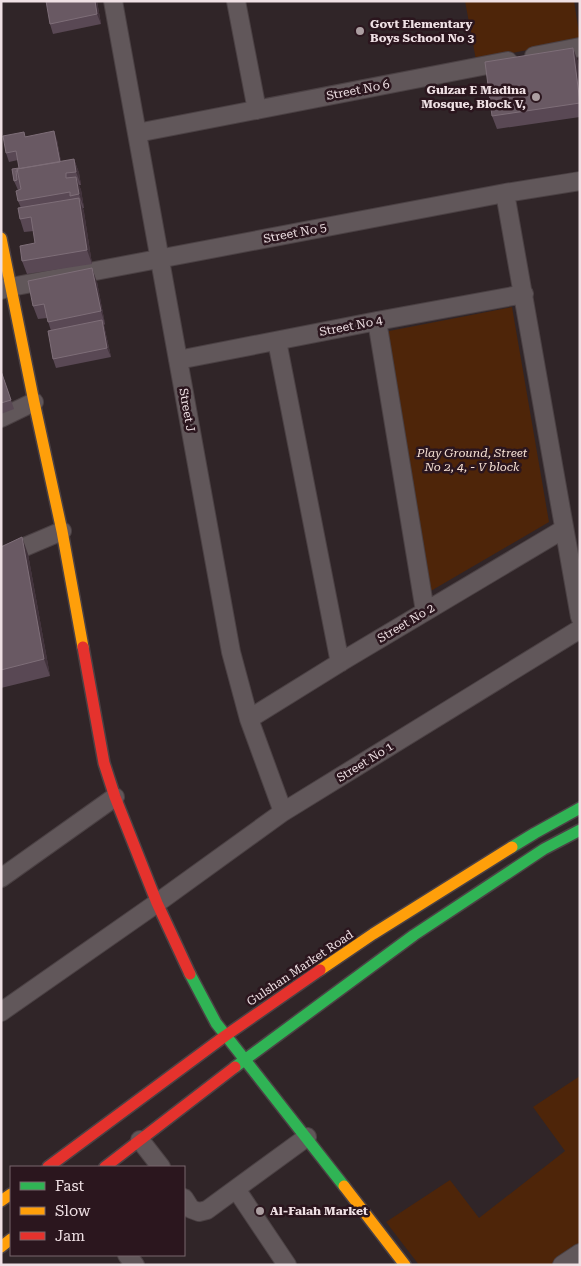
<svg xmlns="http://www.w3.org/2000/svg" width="581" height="1266" font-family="'Roboto Serif',serif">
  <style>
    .green { fill: #4e2509 }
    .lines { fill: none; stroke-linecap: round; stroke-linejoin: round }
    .street-casing { stroke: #4b4144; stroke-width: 20 }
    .fast-casing { stroke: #4b4144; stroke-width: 14 }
    .slow-casing { stroke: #4b4144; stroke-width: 14 }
    .jam-casing { stroke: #4b4144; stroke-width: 14 }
    .street { stroke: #61575a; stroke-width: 18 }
    .fast { stroke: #30b455; stroke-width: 11 }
    .slow { stroke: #ff9f0a; stroke-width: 11 }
    .jam { stroke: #e5322d; stroke-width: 11 }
    .wall { fill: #594854 }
    .shaded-wall { fill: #42333c }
    .building { fill: #695963; stroke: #7e6e78 }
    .poi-dot { fill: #ac9fa2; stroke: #2b161e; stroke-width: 2 }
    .labels { text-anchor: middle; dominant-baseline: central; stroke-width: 5; stroke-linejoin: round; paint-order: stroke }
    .poi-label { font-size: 12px; font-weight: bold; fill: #efe0e4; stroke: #2b161e; text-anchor: start }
    .street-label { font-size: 12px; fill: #efe0e4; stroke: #2b161e }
    .park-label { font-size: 12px; font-style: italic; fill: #f5e0d4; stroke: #2b161e }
  </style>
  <rect width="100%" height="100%" fill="#302528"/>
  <!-- green -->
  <path class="green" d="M465,1h109l6,39 -104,20z
    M512,307l37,215 -120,70 -45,-260z
    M580,1076v175l-21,14h-140l-33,-43 64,-42 29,38 86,-67 -32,-44z"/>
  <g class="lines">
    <defs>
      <path id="street" d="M113,1l118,651 18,67 34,93
        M236,1l21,109
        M534,56l46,-9
        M137,133l371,-72
        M505,193l75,424
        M1,290l10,-3 494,-94 75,-12
        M377,321l48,290
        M277,341l63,322
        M178,360l199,-39 147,-27
        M1,418l33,-16
        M1,557l61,-26
        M249,719l95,-59 220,-131
        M1,878l114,-81
        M1,1012l156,-109 126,-91 297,-183
        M140,1140l21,27
        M236,1189l51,76
        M184,1198l7,11 8,3 8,-2 100,-73
        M127,1255l8,10
        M562,1265l18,-12"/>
      <path id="fast" d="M512,847l23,-14 45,-25
        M190,974l26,49 128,163
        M235,1067l179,-132 130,-86 36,-19"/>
      <path id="slow" d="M1,238l33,164 28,129 21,116
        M320,970l53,-36 139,-87
        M344,1186l61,79
        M1,1201l10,-7
        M1,1247l10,-8"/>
      <path id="jam" d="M83,647l21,116 11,34 42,106 33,71
        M48,1167l177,-131 95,-66
        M105,1167l130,-100"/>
    </defs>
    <!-- street casing -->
    <use href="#street" class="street-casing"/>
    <!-- fast casing -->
    <use href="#fast" class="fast-casing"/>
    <!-- slow casing -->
    <use href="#slow" class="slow-casing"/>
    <!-- jam casing -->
    <use href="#jam" class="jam-casing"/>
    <!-- street -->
    <use href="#street" class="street"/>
    <!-- fast -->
    <use href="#fast" class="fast"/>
    <!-- slow -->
    <use href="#slow" class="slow"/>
    <!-- jam -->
    <use href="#jam" class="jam"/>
  </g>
  <!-- wall -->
  <path class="wall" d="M97,1l4,23 -48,10 -3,-10z
    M573,48l5,14 2,14v41l-83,12 -5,-13z
    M26,136l31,4 4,22 13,-3 5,14 2,12h-2l2,5 3,18h-1l1,4 8,52 -65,10 -5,-13 13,-18 -1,-12 -10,1 -4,-13 1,-11 -3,-7 2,-12 -2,1 -4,-9 -2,-12 7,-1 -1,-8 -9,2 -3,-9z
    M97,282l8,42 -1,1 1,5 6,27 -55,11 -3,-9 -2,-28 -4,-13 -9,1 -5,-13z
    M1,370l13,39 -13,5z
    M1,547l27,7 22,122 -49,12z"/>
  <!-- shaded-wall -->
  <path class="shaded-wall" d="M95,1h2l4,23 -4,-10z
    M573,48l5,14 2,14v23z
    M54,131l3,9 6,32 -3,-10z
    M74,159l5,14 2,12 -5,-13z
    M76,177l5,13 3,18 -5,-14z
    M79,198l5,14 8,52 -5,-14z
    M92,268l5,14 8,42 -4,-13z
    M102,320l3,10 6,27 -4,-9z
    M22,537l6,17 22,122 -6,-17z"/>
  <!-- building -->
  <path class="building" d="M46,1h49l2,13 -47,10z
    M573,48l7,55 -88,13 -7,-54z
    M54,131l6,31 -43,7 1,2h-2l1,9 -3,1 -2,-12 7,-1 -3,-17 -10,2 -3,-17 21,-4 1,5z
    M74,159l2,13 -10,1v5l10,-1 3,17 -9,2v-4l-52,9 -2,-10 5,-2 -4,-20z
    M79,198l8,52 -65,11 -2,-15 15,-3 -4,-26 -11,2 -2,-11z
    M92,268l9,43 -53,11 -4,-18 -11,2 -5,-25z
    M102,320l5,28 -54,11 -5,-28z
    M1,371l10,29 -10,3z
    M22,537l22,122 -43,11v-123z"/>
  <!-- markers -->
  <g class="poi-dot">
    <circle cx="360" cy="31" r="5"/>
    <circle cx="536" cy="97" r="5"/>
    <circle cx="260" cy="1211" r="5"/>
  </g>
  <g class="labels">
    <!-- poi labels -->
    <g class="poi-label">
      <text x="370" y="24">Govt Elementary<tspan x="370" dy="14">Boys School No 3</tspan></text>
      <text x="526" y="90" text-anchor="end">Gulzar E Madina<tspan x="526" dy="14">Mosque, Block V,</tspan></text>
      <text x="270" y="1211">Al-Falah Market</text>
    </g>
    <!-- street labels -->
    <g class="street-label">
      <text transform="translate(358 90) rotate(-11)">Street No 6</text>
      <text transform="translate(295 233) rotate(-11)">Street No 5</text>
      <text transform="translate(351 326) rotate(-11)">Street No 4</text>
      <text transform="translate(187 410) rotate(80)">Street J</text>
      <text transform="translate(406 623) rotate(-31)">Street No 2</text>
      <text transform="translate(365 762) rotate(-32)">Street No 1</text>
      <text transform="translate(300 968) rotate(-34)">Gulshan Market Road</text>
    </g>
    <!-- park labels -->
    <g class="park-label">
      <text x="472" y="453">Play Ground, Street<tspan x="472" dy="14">No 2, 4, - V block</tspan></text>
    </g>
  </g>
  <!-- border -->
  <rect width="581" height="1266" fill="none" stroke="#efe0e4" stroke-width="5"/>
  <!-- legend -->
  <rect x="10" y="1166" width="175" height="90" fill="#2b161e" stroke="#79676d"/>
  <rect x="20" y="1182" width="25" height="8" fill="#30b455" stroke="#79676d"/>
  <text x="55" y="1191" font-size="15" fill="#efe0e4">Fast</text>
  <rect x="20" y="1207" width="25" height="8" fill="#ff9f0a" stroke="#79676d"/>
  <text x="55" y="1216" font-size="15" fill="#efe0e4">Slow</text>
  <rect x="20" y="1232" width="25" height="8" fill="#e5322d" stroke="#79676d"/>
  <text x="55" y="1241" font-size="15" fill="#efe0e4">Jam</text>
</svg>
